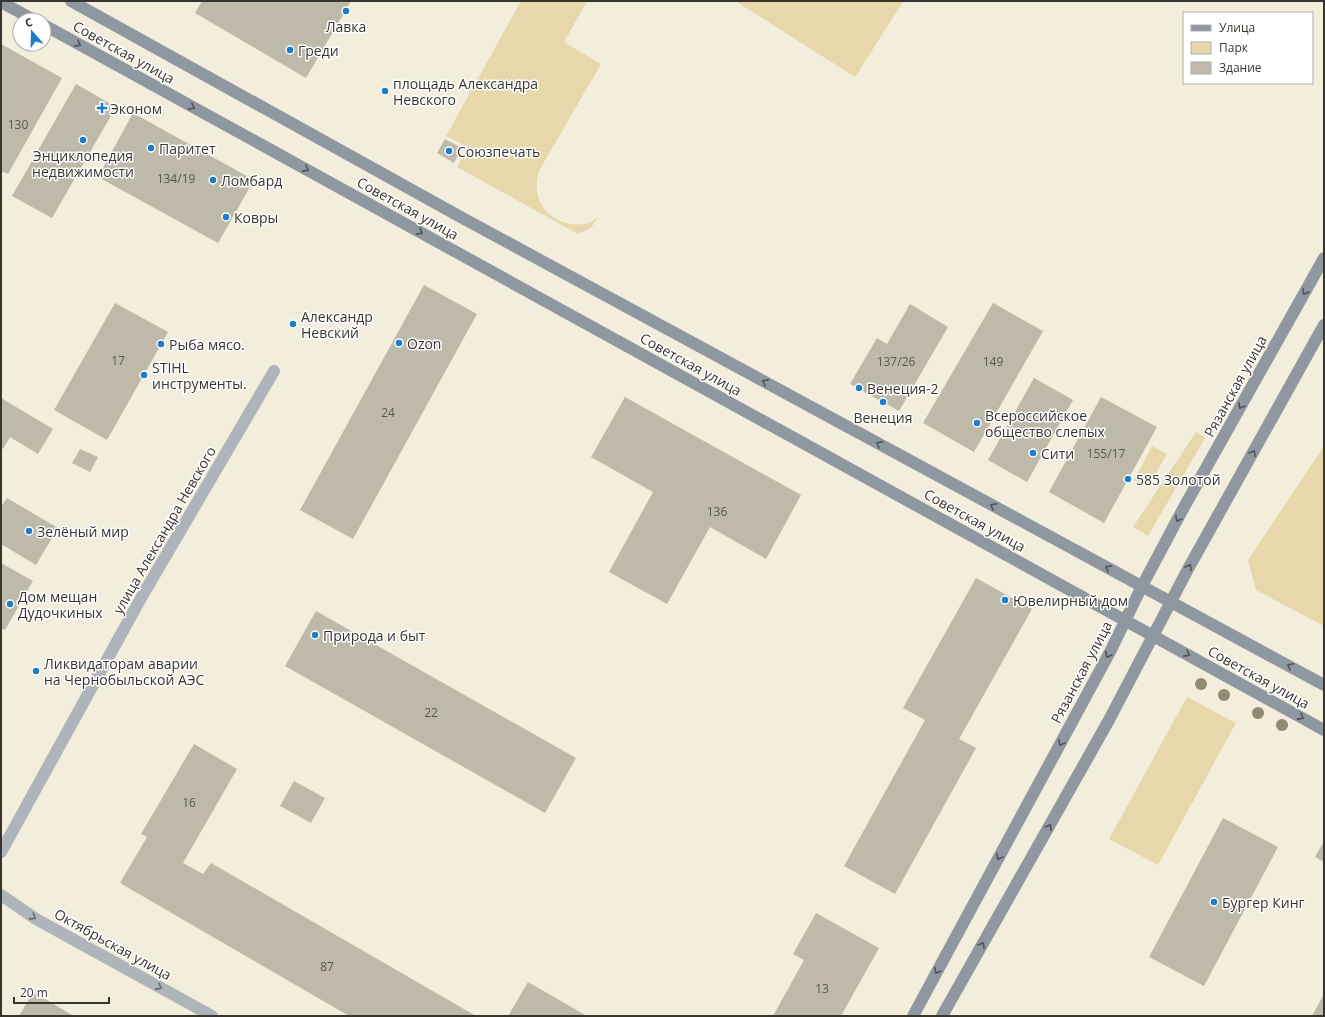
<svg xmlns="http://www.w3.org/2000/svg" width="1325" height="1017" font-family="'Open Sans',sans-serif">
  <style>
    .green { fill: #e6d8ab }
    .building { fill: #bfb9a9 }
    .lines { fill: none; stroke-linecap: round; stroke-linejoin: round }
    .minor { stroke: #aeb4ba; stroke-width: 12 }
    .tertiary { stroke: #aeb4ba; stroke-width: 12 }
    .secondary { stroke: #8f98a0; stroke-width: 12 }
    .tree { fill: #928a71 }
    .oneway { stroke: #525351 }
    .oneway2 { stroke: #676867 }
    .poi-dot { fill: #1e7dc9; stroke: #fff; stroke-width: 1.5 }
    .labels { text-anchor: middle; dominant-baseline: central; stroke-width: 3; stroke-linejoin: round; paint-order: stroke }
    .number-label { font-size: 12px; fill: #5a564e }
    .poi-label { font-size: 14px; fill: #38352f; stroke: #fff; text-anchor: start }
    .street-label { font-size: 14px; fill: #38352f; stroke: #fff }
  </style>
  <rect width="100%" height="100%" fill="#f3eddc"/>
  <!-- green -->
  <path class="green" d="M521,1h66l-23,41 37,22 -61,105c-1,3 -3,8 -3,11 -4,28 21,48 47,44 5,-1 10,-4 14,-7l-7,11 -13,6 -121,-67 11,-20 -22,-11z
    M735,1h166l2,1 -48,75z
    M1196,432l9,6 -57,98 -15,-9z
    M1152,446l15,8 -19,33 -14,-7z
    M1324,446v180l-68,-36 -8,-30z
    M1187,697l49,26 -78,142 -49,-26z"/>
  <!-- building -->
  <path class="building" d="M202,1h149l-45,77 -111,-65z
    M1,44l61,34 -54,96 -7,-3z
    M76,84l40,23 -64,111 -40,-22z
    M133,113l121,67 -36,63 -120,-66z
    M445,139l17,9 -8,15 -17,-10z
    M424,285l53,29 -124,225 -53,-29z
    M115,303l53,29 -61,108 -53,-30z
    M993,303l50,28 -69,121 -51,-29z
    M910,304l38,23 -49,84 -49,-27 27,-46 10,6z
    M1034,378l39,22 -46,82 -39,-22z
    M625,397l176,98 -35,64 -56,-32 -43,77 -58,-32 44,-80 -62,-35z
    M1101,397l56,30 -53,96 -55,-31z
    M1,398l52,31 -15,25 -28,-17 -7,12 -2,-1z
    M80,449l18,8 -8,15 -18,-9z
    M7,498l51,30 -22,37 -35,-21v-37z
    M1,563l32,18 -28,49 -4,-2z
    M976,578l56,31 -73,130 17,9 -81,146 -51,-28 81,-146 -22,-12z
    M316,611l260,147 -31,55 -260,-147z
    M194,744l43,25 -54,94 20,11 8,-11 265,153h-127l-229,-133 27,-46 -6,-3z
    M294,781l31,17 -14,25 -31,-17z
    M1223,818l55,29 -74,139 -55,-29z
    M1324,841v21l-9,-5z
    M816,913l63,35 -38,68h-68l31,-56 -11,-6z
    M528,982l59,34h-79z
    M33,992l41,24h-55z
    M1324,994v22h-12z"/>
  <g class="lines">
    <!-- minor -->
    <path class="minor" d="M1,852l140,-254 133,-227"/>
    <!-- tertiary -->
    <path class="tertiary" d="M1,895l35,24 176,97"/>
    <!-- secondary -->
    <path class="secondary" d="M71,1l386,214 867,470
      M1,2l33,18
      M44,25l1280,705
      M913,1016l198,-366 31,-64 41,-77 141,-251
      M942,1016l167,-296 79,-151 136,-244"/>
  </g>
  <!-- trees -->
  <g class="tree">
    <circle cx="1201" cy="684" r="6"/>
    <circle cx="1224" cy="695" r="6"/>
    <circle cx="1258" cy="713" r="6"/>
    <circle cx="1282" cy="725" r="6"/>
  </g>
  <!-- one-way arrows -->
  <defs><path id="oneway-chevron" d="M-2-3.5L2.5 0L-2 3.5" fill="none" stroke-width="1.6" stroke-linecap="round" stroke-linejoin="round"/></defs>
  <g class="oneway">
    <use href="#oneway-chevron" transform="translate(78 44) rotate(29)"/>
    <use href="#oneway-chevron" transform="translate(192 107) rotate(29)"/>
    <use href="#oneway-chevron" transform="translate(306 169) rotate(29)"/>
    <use href="#oneway-chevron" transform="translate(420 232) rotate(29)"/>
    <use href="#oneway-chevron" transform="translate(1305 292) rotate(119)"/>
    <use href="#oneway-chevron" transform="translate(765 382) rotate(-151)"/>
    <use href="#oneway-chevron" transform="translate(1241 406) rotate(119)"/>
    <use href="#oneway-chevron" transform="translate(879 444) rotate(-151)"/>
    <use href="#oneway-chevron" transform="translate(1253 453) rotate(-61)"/>
    <use href="#oneway-chevron" transform="translate(993 506) rotate(-151)"/>
    <use href="#oneway-chevron" transform="translate(1178 519) rotate(118)"/>
    <use href="#oneway-chevron" transform="translate(1189 567) rotate(-61)"/>
    <use href="#oneway-chevron" transform="translate(1108 568) rotate(-152)"/>
    <use href="#oneway-chevron" transform="translate(1187 654) rotate(29)"/>
    <use href="#oneway-chevron" transform="translate(1108 655) rotate(118)"/>
    <use href="#oneway-chevron" transform="translate(1290 666) rotate(-151)"/>
    <use href="#oneway-chevron" transform="translate(1301 717) rotate(29)"/>
    <use href="#oneway-chevron" transform="translate(1061 743) rotate(118)"/>
    <use href="#oneway-chevron" transform="translate(1049 827) rotate(-61)"/>
    <use href="#oneway-chevron" transform="translate(999 857) rotate(118)"/>
    <use href="#oneway-chevron" transform="translate(982 945) rotate(-61)"/>
    <use href="#oneway-chevron" transform="translate(937 971) rotate(118)"/>
  </g>
  <g class="oneway2">
    <use href="#oneway-chevron" transform="translate(33 917) rotate(33)"/>
    <use href="#oneway-chevron" transform="translate(159 987) rotate(29)"/>
  </g>
  <!-- markers -->
  <g class="poi-dot">
    <circle cx="346" cy="11" r="4"/>
    <circle cx="290" cy="50" r="4"/>
    <circle cx="385" cy="91" r="4"/>
    <path d="M100 102h4v4h4v4h-4v4h-4v-4h-4v-4h4z"/>
    <circle cx="83" cy="140" r="4"/>
    <circle cx="151" cy="148" r="4"/>
    <circle cx="449" cy="151" r="4"/>
    <circle cx="213" cy="180" r="4"/>
    <circle cx="226" cy="217" r="4"/>
    <circle cx="293" cy="324" r="4"/>
    <circle cx="399" cy="343" r="4"/>
    <circle cx="161" cy="344" r="4"/>
    <circle cx="144" cy="375" r="4"/>
    <circle cx="859" cy="388" r="4"/>
    <circle cx="883" cy="402" r="4"/>
    <circle cx="977" cy="423" r="4"/>
    <circle cx="1033" cy="453" r="4"/>
    <circle cx="1128" cy="479" r="4"/>
    <circle cx="29" cy="531" r="4"/>
    <circle cx="1005" cy="600" r="4"/>
    <circle cx="10" cy="604" r="4"/>
    <circle cx="315" cy="635" r="4"/>
    <circle cx="36" cy="671" r="4"/>
    <circle cx="1214" cy="902" r="4"/>
  </g>
  <g class="labels">
    <!-- number labels -->
    <g class="number-label">
      <text x="18" y="124">130</text>
      <text x="176" y="178">134/19</text>
      <text x="118" y="360">17</text>
      <text x="896" y="361">137/26</text>
      <text x="993" y="361">149</text>
      <text x="388" y="412">24</text>
      <text x="1106" y="453">155/17</text>
      <text x="717" y="511">136</text>
      <text x="431" y="712">22</text>
      <text x="189" y="802">16</text>
      <text x="327" y="966">87</text>
      <text x="822" y="988">13</text>
    </g>
    <!-- poi labels -->
    <g class="poi-label">
      <text x="346" y="26" text-anchor="middle">Лавка</text>
      <text x="298" y="50">Греди</text>
      <text x="393" y="83">площадь Александра<tspan x="393" dy="16">Невского</tspan></text>
      <text x="110" y="108">Эконом</text>
      <text x="159" y="148">Паритет</text>
      <text x="457" y="151">Союзпечать</text>
      <text x="83" y="155" text-anchor="middle">Энциклопедия<tspan x="83" dy="16">недвижимости</tspan></text>
      <text x="221" y="180">Ломбард</text>
      <text x="234" y="217">Ковры</text>
      <text x="301" y="316">Александр<tspan x="301" dy="16">Невский</tspan></text>
      <text x="407" y="343">Ozon</text>
      <text x="169" y="344">Рыба мясо.</text>
      <text x="152" y="367">STIHL<tspan x="152" dy="16">инструменты.</tspan></text>
      <text x="867" y="388">Венеция-2</text>
      <text x="985" y="415">Всероссийское<tspan x="985" dy="16">общество слепых</tspan></text>
      <text x="883" y="417" text-anchor="middle">Венеция</text>
      <text x="1041" y="453">Сити</text>
      <text x="1136" y="479">585 Золотой</text>
      <text x="37" y="531">Зелёный мир</text>
      <text x="18" y="596">Дом мещан<tspan x="18" dy="16">Дудочкиных</tspan></text>
      <text x="1013" y="600">Ювелирный дом</text>
      <text x="323" y="635">Природа и быт</text>
      <text x="44" y="663">Ликвидаторам аварии<tspan x="44" dy="16">на Чернобыльской АЭС</tspan></text>
      <text x="1222" y="902">Бургер Кинг</text>
    </g>
    <!-- street labels -->
    <g class="street-label">
      <text transform="translate(124 52) rotate(29)">Советская улица</text>
      <text transform="translate(408 208) rotate(29)">Советская улица</text>
      <text transform="translate(691 364) rotate(29)">Советская улица</text>
      <text transform="translate(1235 386) rotate(-61)">Рязанская улица</text>
      <text transform="translate(975 520) rotate(29)">Советская улица</text>
      <text transform="translate(164 530) rotate(-60)">улица Александра Невского</text>
      <text transform="translate(1081 672) rotate(-62)">Рязанская улица</text>
      <text transform="translate(1259 677) rotate(29)">Советская улица</text>
      <text transform="translate(113 944) rotate(29)">Октябрьская улица</text>
    </g>
  </g>
  <!-- border -->
  <rect width="1325" height="1017" fill="none" stroke="#38352f" stroke-width="4"/>
  <!-- legend -->
  <rect x="1183" y="12" width="130" height="72" fill="#ffffff" stroke="#afaeac"/>
  <rect x="1191" y="25" width="20" height="6" fill="#8f98a0" stroke="#afaeac"/>
  <text x="1219" y="32" font-size="12" fill="#38352f">Улица</text>
  <rect x="1191" y="42" width="20" height="12" fill="#e6d8ab" stroke="#afaeac"/>
  <text x="1219" y="52" font-size="12" fill="#38352f">Парк</text>
  <rect x="1191" y="62" width="20" height="12" fill="#bfb9a9" stroke="#afaeac"/>
  <text x="1219" y="72" font-size="12" fill="#38352f">Здание</text>
  <!-- north arrow -->
  <g transform="translate(32 32) rotate(340)"><circle r="19" fill="#ffffff" stroke="#afaeac"/>
  <path d="M0-3L7 15L0 10L-7 15Z" fill="#1e7dc9"/>
  <text y="-6" font-size="11" font-weight="bold" text-anchor="middle" fill="#38352f">С</text>
  </g>
  <!-- scale -->
  <path d="M14 997v6h95v-6" fill="none" stroke="#38352f" stroke-width="2"/>
  <text x="20" y="997" font-size="12" fill="#38352f" stroke="#ffffff" stroke-width="3" paint-order="stroke">20 m</text>
</svg>
